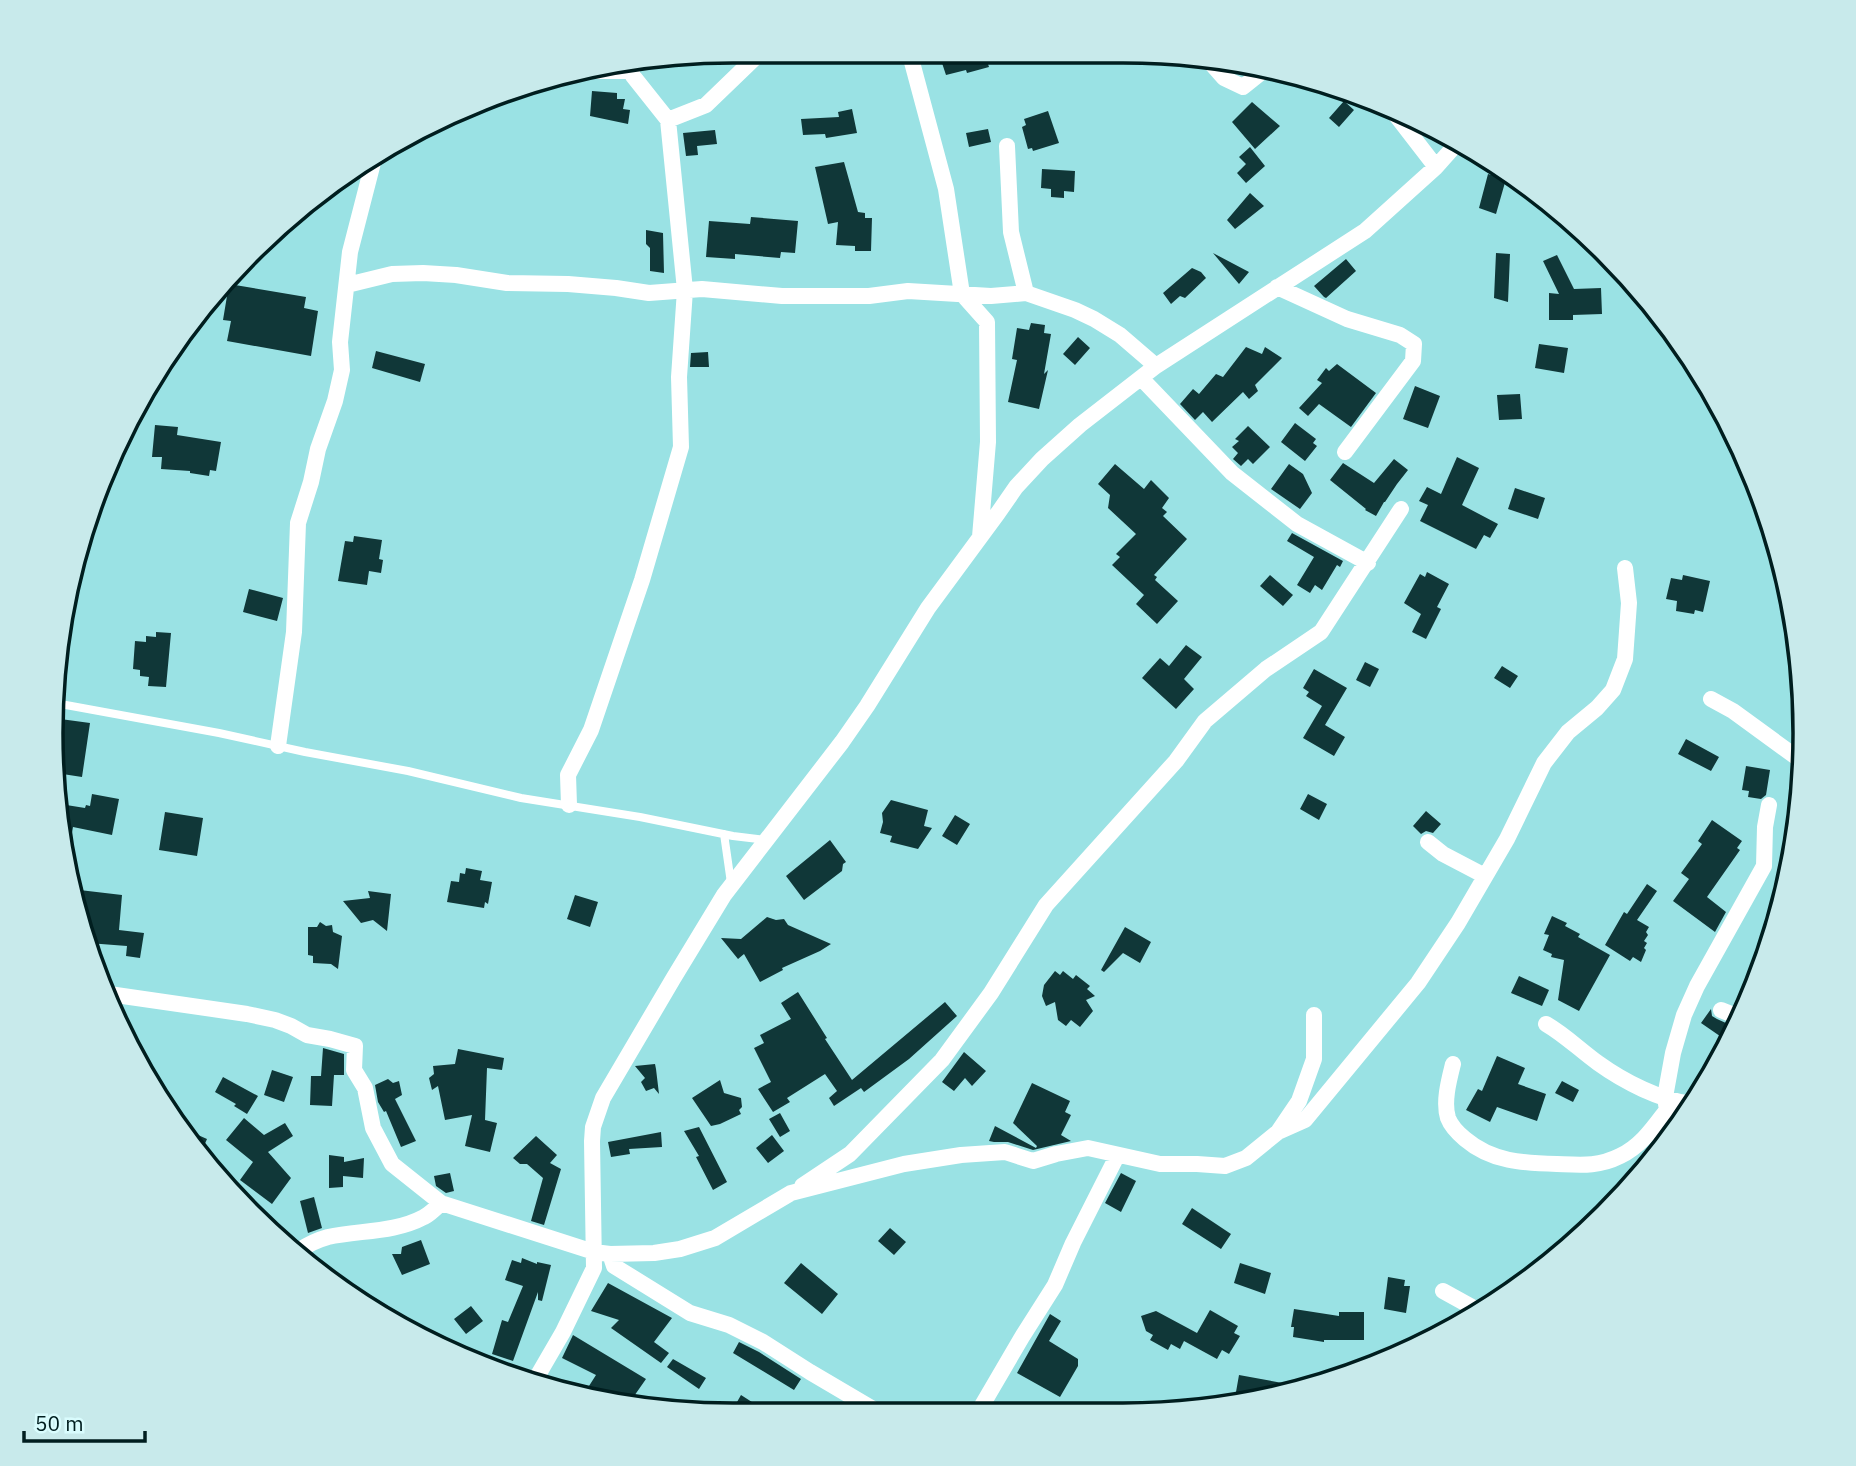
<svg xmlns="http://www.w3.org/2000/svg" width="1856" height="1466" font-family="'IBM Plex Sans',sans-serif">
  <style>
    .building { fill: #103738 }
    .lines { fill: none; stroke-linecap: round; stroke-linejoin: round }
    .service { stroke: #fff; stroke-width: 8 }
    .minor { stroke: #fff; stroke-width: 16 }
    .rim { fill: none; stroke: #001e1f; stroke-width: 3.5 }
  </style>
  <rect width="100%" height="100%" fill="#9ae2e4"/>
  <!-- building -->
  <path class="building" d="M938,51l46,1 5,15 -22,6 -1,-3 -20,5z
    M592,91l25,2v6h8l-2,10 7,1 -2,14 -38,-8z
    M1344,101l10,9 -15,17 -10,-9z
    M1252,102l28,24 -25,23 -23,-27z
    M852,109l5,24 -31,5 -1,-4 -22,1 -2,-16 38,-2 -1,-5z
    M1048,111l11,32 -26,8 -1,-3 -4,1 -6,-22 4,-2 -2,-6z
    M988,129l3,13 -22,5 -3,-14z
    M715,130l2,14 -20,2 1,9 -12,1 -3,-23z
    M1250,147l15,19 -19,17 -9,-10 9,-9 -7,-7z
    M844,162l14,50 7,1v5h7l-1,33h-16v-5l-19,-1 2,-23 -10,2 -13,-57z
    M1042,169l33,2 -1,21 -10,-1v7l-13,-1v-8l-10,-1z
    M1488,174l18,5 -10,35 -17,-6z
    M1250,193l14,13 -29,23 -8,-9z
    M751,217l47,4 -3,32 -14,-1 -1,6 -45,-4v5l-29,-2 3,-36 41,3z
    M646,230l17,3 1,40 -14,-2v-23l-4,-4z
    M1213,253l36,19 -10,12z
    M1496,253l14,1 -2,48 -14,-4z
    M1557,255l17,34 27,-1 1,26 -29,1v5h-24v-27l10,1 -16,-33z
    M1346,259l10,12 -30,27 -2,-1 -10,-11z
    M1192,268l9,4 5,6 -21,20 -5,-2 -9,8 -8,-11z
    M229,284l77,13 -2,11 14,3 -7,45 -84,-15 4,-20 -8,-1z
    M1031,323l14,2 -1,8 7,1 -7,40 4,-4 -9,39 -31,-7 9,-42 -5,-1 5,-31 12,2z
    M1078,337l12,11 -15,17 -12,-11z
    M1539,344l29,4 -4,25 -29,-5z
    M1246,347l16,7 3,-7 17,11 -27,27 3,6 -9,8 -6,-7 -31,30 -9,-10 -8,8 -15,-16 13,-15 6,5 17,-20 7,3z
    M376,351l49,13 -5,18 -48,-14z
    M708,352l1,15h-19l1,-14z
    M1337,364l39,29 -25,34 -32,-23 -11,12 -9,-8 23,-25 -5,-3 9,-12 3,3z
    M1415,386l25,10 -12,32 -25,-9z
    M1520,394l2,25 -23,1 -2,-25z
    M1295,423l21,16 -3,4 4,3 -12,15 -24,-19z
    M155,425l23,2 -1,8 44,7 -5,29 -6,-1 -1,6 -19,-3v-2l-29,-2 1,-12h-10z
    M1248,426l22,21 -17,17 -5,-5 -7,7 -8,-7 5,-6 -6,-6 7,-6 -4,-2z
    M1457,457l22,11 -17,37 36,19 -8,14 -6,-3 -8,14 -56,-28 8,-16 -9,-4 8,-14 14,7z
    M1394,459l14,11 -11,14 -12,18h-1l-8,14 -11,-6 1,-1 -36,-29 13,-17 31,20z
    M1115,464l29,25 7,-9 18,18 -7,10 5,4 -4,4 24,23 -33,36 3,2 -2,3 23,21 -21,23 -21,-20 8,-9 -32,-30 8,-8 -4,-3 20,-20 -28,-26 2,-13 -12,-11z
    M1289,464l14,10 9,19 -12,16 -29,-20z
    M1515,488l30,10 -7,21 -30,-10z
    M1292,533l51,28 -3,6 -3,-2 -15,25 -7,-5 -5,8 -13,-8 17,-28 -27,-16z
    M354,536l28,4 -3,19 4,1 -2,13 -12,-2 -2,14 -29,-4 7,-40 8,1z
    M1427,572l22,12 -12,23 4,2 -15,30 -14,-7 9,-18 -17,-11 16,-29 5,3z
    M1270,575l23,20 -10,11 -23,-20z
    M1683,575l27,6 -7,31 -8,-2 -1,4 -18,-3 1,-10 -11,-2 5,-21 11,2z
    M249,589l34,9 -6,23 -34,-9z
    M156,632l15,1 -5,54 -18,-1 1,-9 -9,-1v-6l-7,-1 2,-28 11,1v-6l10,1z
    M1186,645l16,12 -18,22 10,10 -18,20 -34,-31 18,-20 9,8z
    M1365,662l14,7 -9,18 -14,-7z
    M1502,666l16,10 -8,12 -16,-10z
    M1314,669l33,19 -22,37 20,12 -11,19 -31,-18 19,-32 -16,-10 3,-4 -6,-4z
    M53,718l37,5 -8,54 -26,-4 -5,-40z
    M1686,739l33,18 -8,14 -33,-17z
    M1746,766l24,4 -4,25 -5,4 -13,-2 1,-6 -7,-1z
    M92,794l27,5 -7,36 -39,-8 -4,23h-3l-6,-46 25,4 1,-3 4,1z
    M1308,794l19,10 -8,16 -19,-11z
    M891,800l37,10 -4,16 8,2 -14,21 -28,-7 2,-6 -12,-3 3,-11 -1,-9z
    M1426,811l15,13 -8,9 -7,-2 -5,3 -8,-8z
    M165,812l38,6 -6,38 -38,-6z
    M955,815l15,9 -13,21 -15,-9z
    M1712,820l30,21 -5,7 3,2 -33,47 19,15 -11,20 -42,-31 16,-22 -8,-6 21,-29 -4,-3z
    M830,840l16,22 -3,2 -1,7 -38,29 -18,-24z
    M466,868l16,3 -2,9 12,2 -4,22 -3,-2 -1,6 -37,-6 4,-21 8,1 1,-9 5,1z
    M1647,884l10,7 -20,29 12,7 -3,5 2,3 -4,6 3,2 -3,5 2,2 -5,12 -8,-5 -3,4 -25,-16 19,-33 3,2z
    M71,889l51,6 -3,35 25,3 -4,25 -14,-2 1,-10 -39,-3 -14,-34z
    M368,891l23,3 -4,37 -14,-11 -12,3 -18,-22 27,-3z
    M575,895l23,7 -8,25 -23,-8z
    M1552,916l15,7 -2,3 15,8 -2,3 32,18 -31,56 -21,-11 6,-40 -13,-3 1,-3 -9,-4 6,-15 -5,-1z
    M767,917l9,3 8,-1 4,6 43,19 -11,7 -38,17 1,2 -23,12 -16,-28 -6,5 -17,-21 20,1z
    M320,922l6,4 6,-1 1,7 9,4 -4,33 -7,-5 -18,-1v-7l-5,-1v-28h9z
    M1125,927l26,15 -11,21 -17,-10 -19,19 -3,-2z
    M1055,971l5,4 3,-4 10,8 3,-4 14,11 -3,3 8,7 -9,4 7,11 -13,16 -9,-7 -5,6 -8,-6 -3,-18 -9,4 -4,-10 2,-11z
    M1519,976l30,14 -7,16 -31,-13z
    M798,992l29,46 -2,1 27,41 93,-78 12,14 -48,43 -45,33 -3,-4 -27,18 -5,-8 8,-7 -12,-17 -38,24 3,4 -17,10 -15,-23 13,-7 -17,-34 10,-5 -4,-8 31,-16 -10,-16z
    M1711,1009l1,7 5,3 20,9 -7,15 -29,-20z
    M323,1048l21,6v21h-10l-2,31 -22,-1 1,-29h10z
    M458,1049l46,9 -2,12 -15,-2 -2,52 12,3 -7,29 -25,-6 7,-31 -27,5 -7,-34 -6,4 -3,-12 5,-4 -1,-8 22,-2z
    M964,1052l22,19 -14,15 -7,-8 -11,13 -12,-9z
    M1497,1056l28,12 -7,16 28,10 -9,27 -40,-14 -7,15 -24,-12 12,-21 4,2z
    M655,1064l1,5 3,25 -5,-6 -8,3 -5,-9 4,-4 -10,-12z
    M272,1070l21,7 -9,25 -20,-7z
    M223,1077l35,19 -11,18 -13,-8 2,-2 -21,-12z
    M388,1079l5,4 6,-2 3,14 -7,4 21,42 -15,6 -15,-36 -2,1 -6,-10 -3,-17z
    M720,1080l4,13 17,5 1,9 -3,3 2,4 -21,10 -9,2 -19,-28z
    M1562,1081l17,9 -6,12 -18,-9z
    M1032,1083l38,18 -5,11 6,3 -10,20 10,6 -38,9 -25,-8h-14l-5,-1 6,-15 41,22 1,-2 -24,-23z
    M780,1113l10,18 -10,6 -11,-18z
    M244,1118l20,17 21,-12 8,13 -25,16 23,26 -19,26 -32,-24 13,-18 -27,-22z
    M180,1127l27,12 -7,16 -7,-9z
    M699,1127l28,55 -14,8 -17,-33 3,-1 -15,-25z
    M661,1132l1,15 -33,2 1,5 -19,3 -3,-15z
    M772,1135l12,16 -16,12 -12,-15z
    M536,1136l21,19 -7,8 11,6 -17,56 -13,-4 12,-43 -16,-14h-7l-7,-6z
    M329,1155l15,2v5l20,-4 -1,20 -20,-2v11l-14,1z
    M450,1173l4,18 -8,2 -10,-7 -2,-10z
    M1121,1173l15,8 -15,31 -16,-9z
    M314,1197l8,31 -14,5 -8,-32z
    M1192,1208l39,26 -10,15 -39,-25z
    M890,1228l16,14 -12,13 -16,-14z
    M421,1240l9,24 -28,11 -10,-21h9l1,-7z
    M522,1258l15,6v-2l14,3 -9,36 -4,-1v-8l-25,69 -21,-7 10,-34 6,2 15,-36 -18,-6 7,-20 9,3z
    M801,1263l37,31 -16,20 -38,-31z
    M1240,1263l31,10 -6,21 -31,-11z
    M1388,1277l17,3 -1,6h6l-4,27 -22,-4z
    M608,1283l64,35 -18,24 15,11 -8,10 -50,-35 8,-8 -28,-9z
    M471,1306l12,15 -17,13 -12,-15z
    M1294,1309l45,7v-4h25v28h-40v2l-31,-5 1,-10h-3z
    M1210,1310l28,16 -4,7 6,3 -11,18 -7,-4 -5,9 -33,-18 -4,8 -9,-5 -3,6 -18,-10 3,-5 -7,-4 -5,-15 15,-5 41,22z
    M1050,1314l11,7 -12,20 29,18v7l-18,31 -43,-24z
    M573,1335l73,44 -14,20 -9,-6 -5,11 -18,-2 -18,-5 14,-22 -34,-17z
    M739,1342l20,10 42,27 -7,11 -61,-37z
    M673,1359l33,19 -7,11 -32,-22z
    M1239,1375l71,13 -10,4 -62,10 1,-9 -3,-1z
    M741,1395l31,20h-39l-19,-2 23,-11z"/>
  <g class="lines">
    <!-- service -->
    <path class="service" d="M55,703l164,30 86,19 103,19 113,27 119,19 93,19 33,4
      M724,834l7,49"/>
    <!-- minor -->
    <path class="minor" d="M909,51l37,138 16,105 25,28 1,120 -8,95
      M1209,61l15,17 19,9 20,-16
      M577,71h54
      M1392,110l44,57
      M668,120l38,-15 56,-54
      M1007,146l4,86 15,61
      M347,285l45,-11 31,-1 33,2 51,8 61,1 48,4 33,5 53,-4 80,7h87l39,-5 83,5 35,-3 49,17 19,9 26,16 36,31
      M1277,287l70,32 53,16 14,9 -1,17 -68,91
      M1141,378l91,95 65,51 71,39
      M1711,699l22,12 70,51
      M278,746l16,-114 4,-109 13,-41 7,-33 17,-48 7,-31 -2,-28 10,-90 25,-97
      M569,805l-1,-30 23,-45 51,-150 39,-133 -2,-70 6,-87 -17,-170 -35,-44 -4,-12
      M1428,842l15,12 42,22
      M109,994l138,20 28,6 16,6 16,9 23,4 25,7 -1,24 11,18 8,40 19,36 49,39 153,49 16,2 44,-1 26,-4 35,-11 76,-45 113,-29 57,-9 44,-3 28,9 23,-7 32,-6 72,16h37l28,2 21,-8 32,-26 21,-31 15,-42v-44
      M1721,1010l20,8
      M1546,1024c19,11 34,26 52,39 25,18 63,38 94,41
      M1453,1064c-4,16 -10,38 -5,54 3,8 11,16 17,21 27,23 58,24 92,25 24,1 41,3 63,-8 21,-10 33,-28 46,-45
      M1278,1132l27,-12 113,-137 40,-60 49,-84 37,-76 24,-31 29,-24 16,-18 12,-31 4,-56 -4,-35
      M1671,1137l-6,-40 8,-44 11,-38 13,-29 67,-120 1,-39 4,-22
      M802,1186l48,-32 92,-94 49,-67 55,-88 130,-144 29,-40 61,-52 55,-37 80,-123
      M298,1251c9,-6 19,-11 30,-14 32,-7 66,-4 96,-20 6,-3 12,-9 17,-14
      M610,1254l4,12 76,47 39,12 34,17 47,30 73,43
      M1443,1291l38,21
      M534,1382l29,-50 31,-64 -2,-127 1,-14 10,-29 70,-119 51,-84 118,-153 25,-36 61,-98 70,-95 18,-26 26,-28 38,-34 76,-59 209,-135 71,-64 24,-27
      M977,1414l45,-77 33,-52 18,-42 44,-87"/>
  </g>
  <!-- crop -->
  <path d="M0 0H1856V1466H0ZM733 63H1123A670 670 0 0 1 1793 733V733A670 670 0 0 1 1123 1403H733A670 670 0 0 1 63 733V733A670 670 0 0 1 733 63Z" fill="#c8eaeb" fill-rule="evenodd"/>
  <path class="rim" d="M733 63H1123A670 670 0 0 1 1793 733V733A670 670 0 0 1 1123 1403H733A670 670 0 0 1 63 733V733A670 670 0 0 1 733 63Z"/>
  <!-- scale -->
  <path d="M24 1431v10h121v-10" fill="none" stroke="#001e1f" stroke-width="3.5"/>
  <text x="35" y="1431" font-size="21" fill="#001e1f" stroke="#d9fcfd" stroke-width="5" paint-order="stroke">50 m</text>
</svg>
